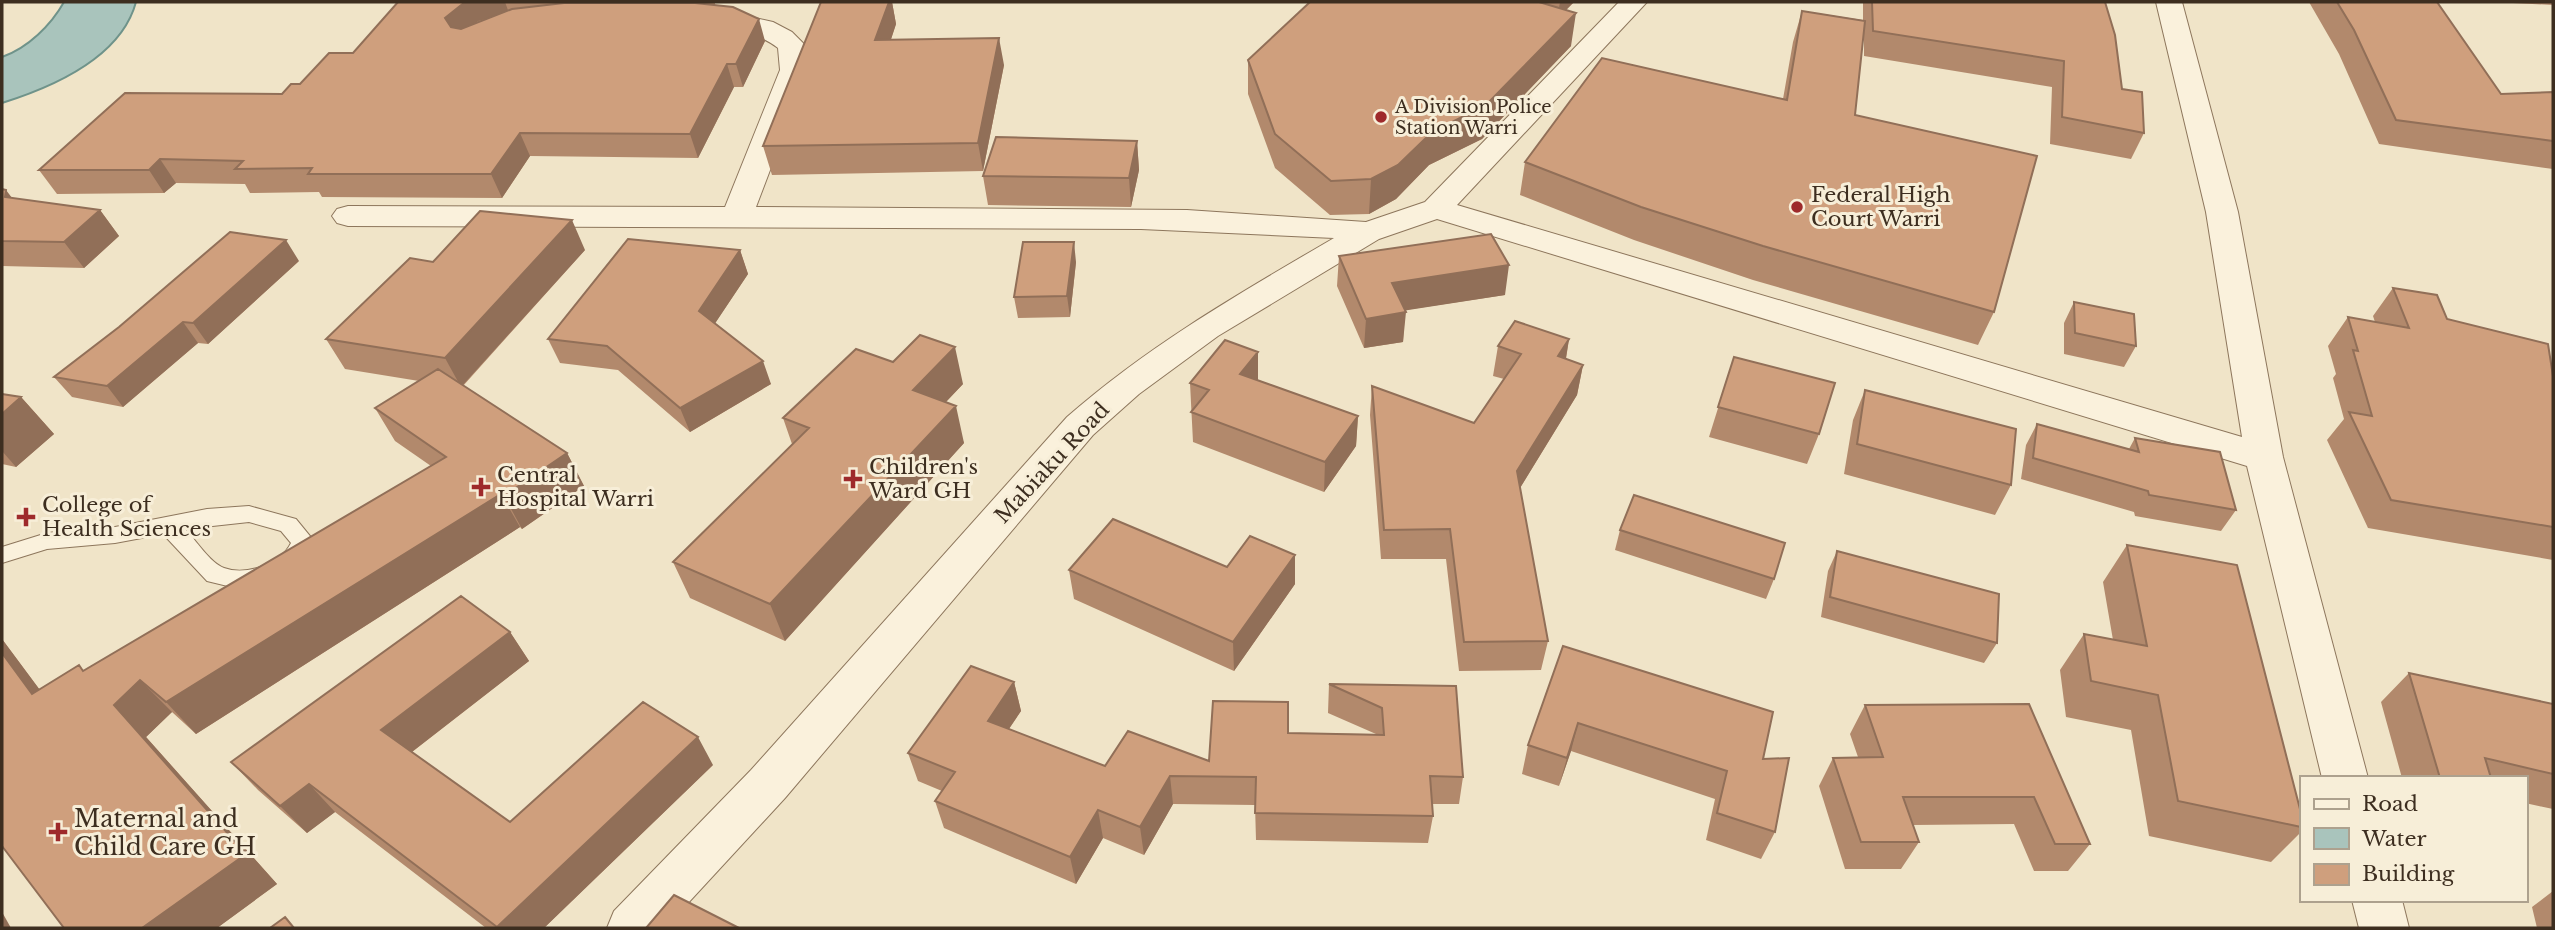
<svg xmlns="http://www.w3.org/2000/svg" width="2555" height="930" font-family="'Libre Baskerville',serif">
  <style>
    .water { fill: #a9c4bc; stroke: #6f938a; stroke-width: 2 }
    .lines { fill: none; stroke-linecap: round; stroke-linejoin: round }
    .service-casing { stroke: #8d765c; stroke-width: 2 }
    .minor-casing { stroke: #8d765c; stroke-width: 2 }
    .service { fill: #faf1dc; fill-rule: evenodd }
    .minor { fill: #faf1dc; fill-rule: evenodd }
    .wall { fill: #b2896c }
    .shaded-wall { fill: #916f58 }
    .building { fill: #cf9f7d; stroke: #916f58; stroke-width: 2 }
    .poi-dot { fill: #9e2a2b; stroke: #f7eed8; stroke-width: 2.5 }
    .labels { text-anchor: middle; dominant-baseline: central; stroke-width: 6; stroke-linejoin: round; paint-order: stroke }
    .far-poi-label { font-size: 18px; fill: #3d2e20; stroke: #f7eed8; text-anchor: start }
    .poi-label { font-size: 21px; fill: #3d2e20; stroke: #f7eed8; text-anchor: start }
    .street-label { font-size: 21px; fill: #3d2e20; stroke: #f7eed8 }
    .near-poi-label { font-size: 24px; fill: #3d2e20; stroke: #f7eed8; text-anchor: start }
  </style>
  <rect width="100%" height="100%" fill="#f0e4c8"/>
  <!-- water -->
  <path class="water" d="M64,2h72c-15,56 -83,85 -134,101v-46c26,-9 49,-32 62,-55z"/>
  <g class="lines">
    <defs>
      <path id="service" d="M249,506l47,13 18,22 -10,21 -23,16 -41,11 -33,-8 -44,-47 -48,9 -68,6 -45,14v-16l45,-14 68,-6 92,-18zM249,522l32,9 10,12c-10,21 -45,33 -67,25 -14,-5 -28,-28 -39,-39z"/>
      <path id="minor" d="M1619,2h28l-190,203 785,232 -36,-225 -50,-210h26l56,210 45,245 85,321h-46l-75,-312 -810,-247 -58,20 -161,97 -79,58 -46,41 -308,363 -120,130h-58l7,-17 137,-141 316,-353c82,-72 173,-124 267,-179l-193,-9 -793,-3 -11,-3 -5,-7 5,-7 11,-3 377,1 55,-137 -2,-22c-24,-18 -49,-19 -76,-26l-4,-6 4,-6 9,-2 62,14 19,10 13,13 3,25 -52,137 431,3 179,12 59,-20z
        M2352,900h50l7,28h-50z"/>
    </defs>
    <!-- service casing -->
    <use href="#service" class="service-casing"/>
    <!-- minor casing -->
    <use href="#minor" class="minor-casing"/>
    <!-- service -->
    <use href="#service" class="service"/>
    <!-- minor -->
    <use href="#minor" class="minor"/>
  </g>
  <!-- wall -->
  <path class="wall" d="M398,2h317v3l50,36 -22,46h-9l-36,71 -168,-2 -28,42 -180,-1 -3,-5 -69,1 -5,-9 -69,-1 -12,10 -107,1 -18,-24 243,-76 71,-41z
    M821,2h71l4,22 -5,15 113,26 -21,106 -211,4 -9,-29z
    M1310,2h264l-8,8 5,36 -89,93 -53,26 -33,34 -27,15 -39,1 -55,-47 -27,-74v-34z
    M1863,2h242l17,87 22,44 -13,26 -81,-15 2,-57 -188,-31v-24l-9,83 139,197 -16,33 -225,-65 -119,-40 -114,-45 5,-33 258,-63 10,-57 9,-31 61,9z
    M2309,2h128l64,92 52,-2v77l-174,-25 -40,-90z
    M2494,2h59v3z
    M1137,141l2,29 -8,37 -143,-2 -5,-29z
    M2,189l10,9 88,12 19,26 -35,32 -82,-2z
    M585,250l-122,136 104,67 17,33 -62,43 -2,-2 -324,207 -24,-22 -26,25 131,147 -60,44h-153l-62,-82v-207l37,50 45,-18 347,-205 -36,-25 -20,-33 44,-27 -74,-12 -19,-30 107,-77z
    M740,250l8,24 -33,49 56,61 -81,48 -72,-62 -58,-7 -12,-24z
    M1339,256l166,39 -100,15 -2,32 -39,6 -27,-62z
    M299,261l-91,83 -10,-1 -75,64 -51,-10 -18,-20z
    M1076,262l-6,55 -52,1 -4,-21z
    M2393,288l54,31 106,57v184l-185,-32 -41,-88 17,-21 -11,-41 3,-4 -8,-28 20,-29 27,5 -2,-6z
    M2074,302l62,44 -12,21 -60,-13v-31z
    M1569,339l-3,20 17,6 -6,30 -57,93 28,153 -7,29 -82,1 -13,-112h-65l-11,-144 2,-29 102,37 30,-44 -11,-3 5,-30z
    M1258,352v28l100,36 -2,30 -32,46 -131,-50 -3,-59z
    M1734,357l85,77 -12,30 -98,-27z
    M893,362l70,22 -17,18 18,41 -179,198 -95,-43 -17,-36 119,-118 -9,-26z
    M1865,390l146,95 -16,30 -151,-41 9,-54z
    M2,394l19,3 33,37 -38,33 -14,-3z
    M2037,424l92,25 6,-11 101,72 -15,21 -86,-15 -1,-4 -113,-33 5,-34z
    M1620,530l154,49 -8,20 -151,-49z
    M2127,545l174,268v19l-30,30 -122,-26 -18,-106 -65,-13 -6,-47 24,-36 29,6 -10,-58z
    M1837,551l160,92 -13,20 -163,-46 7,-46z
    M1227,567l68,17 -61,87 -160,-72 -5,-29z
    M510,632l19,29 -117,91 98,70 203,-57 -169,163h-58l-151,-116 -28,21 -49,-43 -27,-28z
    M1563,646l200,113 12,73 -14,27 -55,-19 9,-41 -144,-48 -12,35 -37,-12 6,-29z
    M2409,673l144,31v105l-28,-6v-25h-123l-21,-76z
    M1014,682l7,29 -12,18 96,37 104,-5 79,-28 88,1 -48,-21 1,-29 127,2 7,91 -4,27h-27l1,12 -5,27 -172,-3 -1,-35 -82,-1 -29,51 -41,-17 -27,46 -132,-56 -9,-27 7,-10 -24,-10 -10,-28z
    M2029,704l61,140 -22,27h-34l-20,-47 -101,1 6,17 -18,27h-56l-26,-83 14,-28 25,-1 -8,-23 15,-29z
    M2553,891v37h-16l-5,-21z"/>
  <!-- shaded-wall -->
  <path class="shaded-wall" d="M465,2h40l4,11 -31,8 -23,20 -10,-23z
    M889,2h3l4,22 -14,43 -7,-27z
    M1560,2h14l-17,17z
    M1576,13l-5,33 -89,93 -53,26 -33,34 -27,15 2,-35 61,-47z
    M759,19l6,22 -22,46 -7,-23z
    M999,38l5,27 -21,106 -5,-28z
    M727,64l7,23 -36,71 -8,-24z
    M520,133l10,23 -28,42 -11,-24z
    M1137,141l2,29 -8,37 -2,-29z
    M160,159l16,24 -12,10 -15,-23z
    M6,190l19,25 -20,-18z
    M100,210l19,26 -35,32 -20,-26z
    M572,220l13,30 -124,137 -16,-29z
    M286,240l13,21 -91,83 -15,-21z
    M1074,242l2,20 -6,55 -3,-21z
    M740,250l8,24 -40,60 -9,-23z
    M1509,265l-4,30 -116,18 3,-30z
    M1406,312l-3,30 -39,6 2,-29z
    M183,322l15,21 -75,64 -16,-21z
    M1569,339l-5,30 -6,-13z
    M955,347l8,37 -41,43 -9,-37z
    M1258,352v30l-18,-8z
    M763,361l8,23 -81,48 -10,-24z
    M1583,365l-6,30 -65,106 5,-30z
    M21,397l33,37 -38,33 -14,-16v-37z
    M956,406l8,37 -179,198 -15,-37z
    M1358,416l-2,30 -32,46 1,-30z
    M567,453l17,33 -62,43 -18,-33z
    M501,494l19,33 -324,207 -30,-32z
    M1295,555v29l-61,87 -1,-29z
    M510,632l19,29 -125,97 -23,-28z
    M2,639l64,86 -34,-31 -30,-41z
    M140,680l32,32 -26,25 131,147 -60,44h-75l-28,-223z
    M1014,682l7,29 -26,38 -7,-28z
    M1578,723l-7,28 -12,35 8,-28z
    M698,737l15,28 -169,163h-47v-1z
    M1170,776l3,28 -29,51 -4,-28z
    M309,784l26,28 -28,21 -27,-27z
    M1098,810l5,28 -27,46 -6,-27z
    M2,912l9,16h-9z"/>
  <!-- building -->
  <path class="building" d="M398,2h67l-20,16 6,9 10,2 51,-20 52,-6h131l38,4 26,12 -23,45h-9l-37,70 -170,-1 -29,41h-183l4,-6 -77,1 8,-8 -83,-2 -11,11h-110l86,-77 157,1 9,-10h9l29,-31h24z
    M821,2h68l-14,38 124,-2 -21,105 -215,3z
    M1310,2h229l37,11 -90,92 -54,27 -34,33 -27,14 -40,2 -56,-47 -27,-74z
    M1872,2h233l10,33 7,54 20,3 2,41 -82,-16 2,-56 -191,-30z
    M2337,2h100l64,92 52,-2v49l-157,-21 -42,-90z
    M1802,11l63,10 -10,94 182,41 -43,156 -231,-66 -122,-39 -116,-45 77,-104 185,42z
    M996,137l141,4 -8,37 -146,-2z
    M2,189l4,1 -1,7 95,13 -36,32 -62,-1z
    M480,211l92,9 -127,138 -119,-19 84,-81 23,4z
    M230,232l56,8 -93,83 -10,-1 -76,64 -53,-9 65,-50z
    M1491,234l18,31 -117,18 14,29 -40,7 -27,-63z
    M628,239l112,11 -41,61 64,50 -83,47 -73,-62 -59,-7z
    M1023,242h51l-7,54 -53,1z
    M2393,288l44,7 10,24 101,25 5,32v151l-162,-27 -42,-88 23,4 -19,-66 5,1 -10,-34 61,11z
    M2074,302l60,12 2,32 -61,-13z
    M1515,321l54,18 -11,17 25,9 -66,106 31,170 -84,1 -14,-113 -66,1 -12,-144 102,37 47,-69 -23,-8z
    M920,335l35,12 -42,43 43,16 -186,198 -97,-42 136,-134 -26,-10 73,-69 37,13z
    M1225,340l33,12 -18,22 118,42 -33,46 -134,-50 18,-22 -19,-7z
    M1734,357l101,26 -16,51 -101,-27z
    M438,369l129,84 -63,43 -3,-2 -335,208 -26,-22 -26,25 132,149 -104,74h-78l-62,-82v-193l30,41 47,-29 4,6 363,-214 -71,-49z
    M1865,390l151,39 -5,56 -154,-41z
    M2,394l19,3 -19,17z
    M2037,424l102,28 -4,-14 85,14 16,58 -87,-15 -1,-4 -115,-33z
    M1634,495l151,48 -11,36 -154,-49z
    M1113,519l114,48 23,-31 45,19 -62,87 -164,-72z
    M2127,545l110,20 64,248v14l-123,-26 -20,-106 -67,-14 -7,-47 63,12z
    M1837,551l162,43 -2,49 -167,-46z
    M461,596l49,36 -129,98 129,92 133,-120 55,35 -201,190 -188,-143 -29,22 -49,-44z
    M1563,646l210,66 -10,47 26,-1 -14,74 -58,-19 10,-42 -149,-48 -11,35 -39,-13z
    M971,666l43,16 -26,39 117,45 23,-35 81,30 4,-60 75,1v31l96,2 -2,-27 -53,-24 127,2 7,91 -33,-1 3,40 -178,-3 1,-36 -86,-1 -30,51 -42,-17 -28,47 -135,-56 20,-29 -47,-19z
    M2409,673l144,31v70l-68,-16 6,20h-51z
    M2029,704l61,140h-35l-21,-47h-131l16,45h-58l-28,-84 50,-1 -18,-52z
    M674,895l65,33h-93z
    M285,917l9,11h-24z"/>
  <!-- markers -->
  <g class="poi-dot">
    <circle cx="1381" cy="117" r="7"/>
    <circle cx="1797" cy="207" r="7"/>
    <path d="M849.5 468.5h7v7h7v7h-7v7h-7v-7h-7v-7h7z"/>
    <path d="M477.5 476.5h7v7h7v7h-7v7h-7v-7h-7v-7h7z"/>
    <path d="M22.5 506.5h7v7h7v7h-7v7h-7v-7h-7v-7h7z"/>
    <path d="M54.5 821.5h7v7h7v7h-7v7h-7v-7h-7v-7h7z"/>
  </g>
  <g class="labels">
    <!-- far-poi labels -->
    <g class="far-poi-label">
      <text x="1395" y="107">A Division Police<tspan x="1395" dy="21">Station Warri</tspan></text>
    </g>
    <!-- poi labels -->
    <g class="poi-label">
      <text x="1811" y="195">Federal High<tspan x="1811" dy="24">Court Warri</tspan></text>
      <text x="869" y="467">Children's<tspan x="869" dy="24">Ward GH</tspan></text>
      <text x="497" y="475">Central<tspan x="497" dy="24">Hospital Warri</tspan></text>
      <text x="42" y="505">College of<tspan x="42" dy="24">Health Sciences</tspan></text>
    </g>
    <!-- street labels -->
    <g class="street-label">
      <text transform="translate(1052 463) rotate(-47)">Mabiaku Road</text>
    </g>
    <!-- near-poi labels -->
    <g class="near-poi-label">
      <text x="74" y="818">Maternal and<tspan x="74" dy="28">Child Care GH</tspan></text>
    </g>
  </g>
  <!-- border -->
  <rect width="2555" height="930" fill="none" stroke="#3d2e20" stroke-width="7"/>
  <!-- legend -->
  <rect x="2300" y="776" width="228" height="126" fill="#f7eed8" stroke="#ada18e" stroke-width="2"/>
  <rect x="2314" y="799" width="35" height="10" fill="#faf1dc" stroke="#ada18e" stroke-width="2"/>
  <text x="2362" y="811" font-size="21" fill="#3d2e20">Road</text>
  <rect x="2314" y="828" width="35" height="21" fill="#a9c4bc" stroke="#ada18e" stroke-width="2"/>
  <text x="2362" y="846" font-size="21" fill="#3d2e20">Water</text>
  <rect x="2314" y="864" width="35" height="21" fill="#cf9f7d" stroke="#ada18e" stroke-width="2"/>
  <text x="2362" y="881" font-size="21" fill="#3d2e20">Building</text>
</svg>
